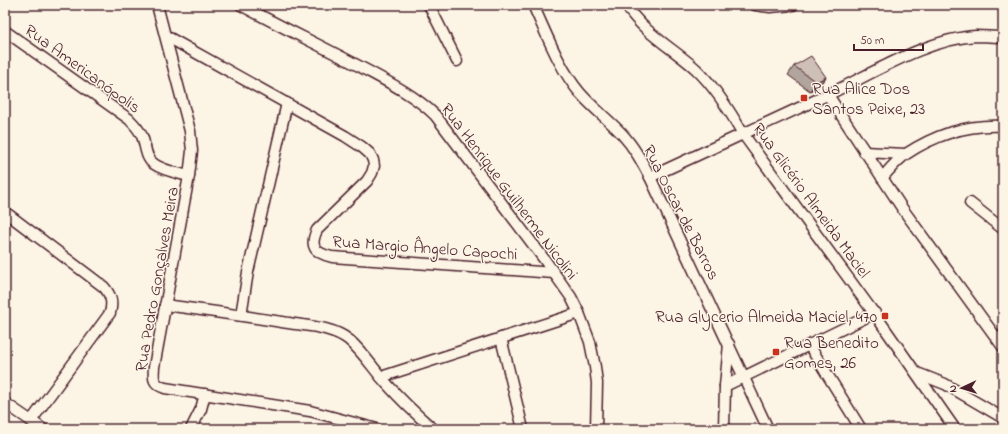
<svg xmlns="http://www.w3.org/2000/svg" width="1008" height="434" font-family="'Indie Flower',sans-serif">
  <rect width="100%" height="100%" fill="#fcf5e5"/>
  <filter id="ink" filterUnits="userSpaceOnUse"><feTurbulence type="fractalNoise" baseFrequency=".025" numOctaves="2"/><feDisplacementMap in="SourceGraphic" scale="8" xChannelSelector="R" yChannelSelector="G"/><feConvolveMatrix kernelMatrix="1 2 1 2 8 2 1 2 1" color-interpolation-filters="sRGB"/></filter>
  <g filter="url(#ink)">
    <g fill="none" stroke-linecap="round" stroke-linejoin="round">
      <g stroke="#4a1f2b" stroke-width="13">
        <g id="minor">
          <path d="M157 5 190 131 192 151 189 176 154 367C153 379 153 384 165 388L310 411 377 429"/>
          <path d="M241 5C283 28 326 48 368 71 392 84 415 96 435 115L544 259 571 297 579 313 590 342 595 367 597 383 596 429"/>
          <path d="M429 5 457 61"/>
          <path d="M533 5C547 35 559 68 580 93 593 108 609 120 622 134 634 147 642 162 650 177L768 429"/>
          <path d="M626 5C642 32 674 49 696 69 715 87 730 111 743 134L879 320 955 429"/>
          <path d="M755 5 770 7 793 5"/>
          <path d="M5 31 129 119C134 124 139 129 142 136 146 146 145 158 154 164 164 171 178 173 189 176"/>
          <path d="M166 36 345 136 362 147 370 154 373 160 374 166 372 173 367 181 317 230C309 247 315 253 332 257L554 273"/>
          <path d="M828 95 902 208 1003 347"/>
          <path d="M864 152 905 154"/>
          <path d="M650 177C709 150 768 122 827 95 872 74 926 39 976 36 985 36 994 37 1003 37"/>
          <path d="M882 178C889 170 897 160 906 154 935 135 969 124 1003 126"/>
          <path d="M970 203 1003 229"/>
          <path d="M5 212 104 287C111 295 113 302 110 313L31 421"/>
          <path d="M165 305C204 310 243 316 282 322 304 326 332 326 349 340 364 353 374 370 387 384 401 400 417 415 433 429"/>
          <path d="M241 315 248 272 287 103"/>
          <path d="M501 338 523 429"/>
          <path d="M809 345 861 429"/>
          <path d="M917 373 945 384 1003 418"/>
          <path d="M381 377 579 313"/>
          <path d="M725 386 875 313"/>
          <path d="M5 403 43 429"/>
          <path d="M191 429 201 409 205 394"/>
          <path d="M724 429 725 386 729 344"/>
        </g>
      </g>
      <use href="#minor" stroke="#fcf5e5" stroke-width="10"/>
    </g>
    <path fill="#b2a59d" stroke="#4a1f2b" d="M794 66 826 77 819 86 810 91 788 75Z"/>
    <path fill="#918680" stroke="#4a1f2b" d="M826 77 819 86 810 91 816 82Z"/>
    <path fill="#cfc0b7" stroke="#4a1f2b" d="M811 56 826 77 816 82 794 66Z"/>
  </g>
  <g fill="#c8321e" stroke="#fcf5e5" stroke-width="1.5">
    <rect x="800" y="94" width="8" height="8" rx="2"/>
    <rect x="881" y="312" width="8" height="8" rx="2"/>
    <rect x="772" y="348" width="8" height="8" rx="2"/>
  </g>
  <g text-anchor="middle" stroke-width="3" stroke-linejoin="round" paint-order="stroke">
    <g font-size="17" fill="#4a1f2b" stroke="#fcf5e5">
      <text transform="translate(83 68) rotate(36)" y="6">Rua Americanópolis</text>
      <text transform="translate(510 191) rotate(53)" y="6">Rua Henrique Guilherme Nicolini</text>
      <text transform="translate(812 200) rotate(54)" y="6">Rua Glicério Almeida Maciel</text>
      <text transform="translate(682 212) rotate(63)" y="6">Rua Oscar de Barros</text>
      <text transform="translate(425 247) rotate(4)" y="6">Rua Margio Ângelo Capochi</text>
      <text transform="translate(156 279) rotate(-80)" y="6">Rua Pedro Gonçalves Meira</text>
    </g>
    <g font-size="17" fill="#4a1f2b" stroke="#fcf5e5" text-anchor="start">
      <text x="812" y="94">Rua Alice Dos<tspan x="812" dy="20">Santos Peixe, 23</tspan></text>
      <text x="877" y="322" text-anchor="end">Rua Glycerio Almeida Maciel, 470</text>
      <text x="784" y="348">Rua Benedito<tspan x="784" dy="20">Gomes, 26</tspan></text>
    </g>
  </g>
  <rect width="1008" height="434" fill="none" stroke="#fcf5e5" stroke-width="20"/>
  <rect x="10" y="10" width="988" height="414" fill="none" stroke="#4a1f2b" stroke-width="1.5" filter="url(#ink)"/>
  <g transform="translate(962 388) rotate(266)" stroke="#fcf5e5" stroke-width="3" paint-order="stroke">
  <path d="M0-3L7 15L0 10L-7 15Z" fill="#4a1f2b"/>
  <text y="-6" font-size="11" font-weight="bold" text-anchor="middle" fill="#4a1f2b">N</text>
  </g>
  <path d="M854 44v6h69v-6" fill="none" stroke="#4a1f2b" stroke-width="2"/>
  <text x="860" y="44" font-size="12" fill="#4a1f2b" stroke="#fcf5e5" stroke-width="3" paint-order="stroke">50 m</text>
</svg>
